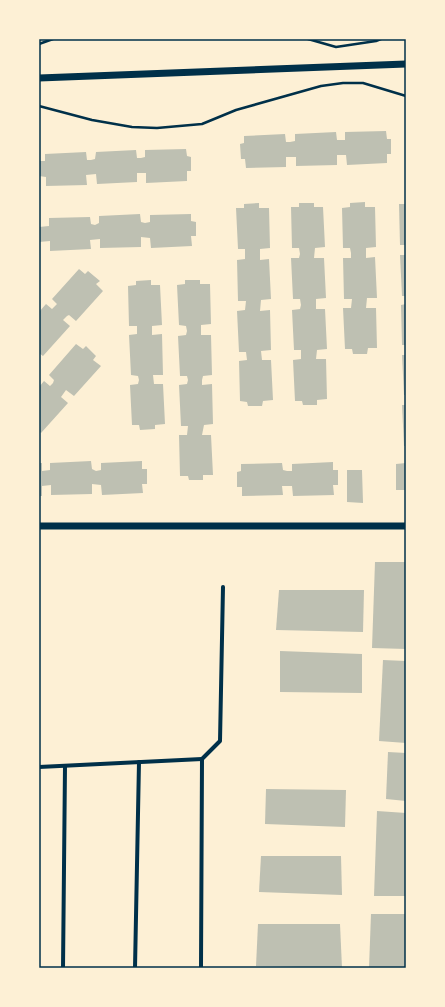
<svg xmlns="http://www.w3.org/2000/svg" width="445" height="1007" font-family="'Titillium Web',sans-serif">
  <rect width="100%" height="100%" fill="#fdf0d5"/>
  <g fill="#bec0b2">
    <path d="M386 131 387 139H391V154H387V163L347 165 346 155H337V165L296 166V157H286V167L246 168 245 159H241L240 144 244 143V136L285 134 286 142H290L295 141V134L336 132 337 140H345V132Z"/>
    <path d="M186 149 187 156 191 157V171H187V181L146 183V173H137V182L97 184 96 174 86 175 87 185 46 186V177L39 176V161H45V154L86 152 87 160H91L95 159 96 152 136 150 137 158H141L145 157V150Z"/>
    <path d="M365 202V207H375L376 247 366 248V258L375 257 377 298H367L366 308H376L377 348H368L367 354H353L352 349H345L343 308H351L352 299H344L343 258H351V253L350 248H343L342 208 350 207V203Z"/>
    <path d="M259 203V208H269L270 248 260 249V260L269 259 271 299 261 300 260 311 270 310 271 350 261 351 262 360H271L273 400 263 401 262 406H248L247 402 240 401 239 361 247 360 246 352H239L237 311 245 310 246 301H238L237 260 245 259V249H238L236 208H244V204Z"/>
    <path d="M299 203H314V207H323L325 247 315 248 314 258H324L326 298 316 299V309H325L327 349 317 350 316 359H326L327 399 317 400V405H303L302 401H295L293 360 301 359V350H294L292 310 300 309 301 305 300 299H293L291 258H299L300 254 299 248H292L291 207H299Z"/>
    <path d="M399 204H406V245H400Z"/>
    <path d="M140 214 141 222 145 223 150 222V215L191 214V221L196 222V236H191L192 246 151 248 150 238 141 237V247L100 248V239L90 240 91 249 50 251V241L39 242V227L49 226V218L90 217 91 224 95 225 99 223V216Z"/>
    <path d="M400 255H406V296H402Z"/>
    <path d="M79 269 85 274 88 271 100 281 96 284 103 291 76 321 69 315 67 316 63 320 70 326 43 356 39 353V312L46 304 52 309 57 304 52 299Z"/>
    <path d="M151 280V285H160L162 325 152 326V335L162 334 163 375H153L154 384H163L165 424 155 425V429L140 430 139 425H132L130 385 138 384 139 380 138 376 131 375 129 335 137 334V326H129L128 286 136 285V281Z"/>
    <path d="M185 280H200V284H210L211 324 201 325V335H211L212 375 203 376 202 380V385L212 384 213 424 204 425 202 435H211L213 475H203V480H189L188 476H180L179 435H187L188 426H181L179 385 187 384 188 380 187 376H180L178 336 186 335 187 331 186 326 179 325 177 285 185 284Z"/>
    <path d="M406 304V345H402L401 305Z"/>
    <path d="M76 344 83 349 86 346 96 356 93 360 101 366 74 396 66 390 61 397 68 403 41 433 39 431V387L44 381 50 386 53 383 54 380 49 375Z"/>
    <path d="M402 355H406V395H404Z"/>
    <path d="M402 405H406V446H404Z"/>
    <path d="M91 461 92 469 96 471 101 470V463L142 461V469H147V484H142L143 493 102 495 101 485 92 484V494L51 495V485L42 486V496H39V463H42V471L50 470V463Z"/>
    <path d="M333 462V470H338V485H333L334 495 293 496 292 486H282L283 495 242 496V487H237V472L241 471V464L282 463 283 470 287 471H292V464Z"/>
    <path d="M406 463V490H396V464Z"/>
    <path d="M347 470H362L363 503 347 502Z"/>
    <path d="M375 562H406V649L372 648Z"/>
    <path d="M279 590H364L363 632 276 630Z"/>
    <path d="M280 651 362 654V693L280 692Z"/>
    <path d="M383 660 406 661V743L379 741Z"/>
    <path d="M388 752 406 753V801L386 799Z"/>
    <path d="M266 789 346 790 345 827 265 824Z"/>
    <path d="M377 811 406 813V896H374Z"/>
    <path d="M261 856H341L342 895 259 892Z"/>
    <path d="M371 914H406V968H369Z"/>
    <path d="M258 924H340L342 968 256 966Z"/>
  </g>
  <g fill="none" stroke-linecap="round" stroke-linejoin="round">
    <g stroke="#003049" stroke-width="2.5">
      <path d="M308 39 336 47 376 41 381 39"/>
      <path d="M39 44 53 39"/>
      <path d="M39 106 92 120 132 127 157 128 202 124 236 110 321 86 343 83H363L406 96"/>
    </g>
    <g stroke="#003049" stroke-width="4">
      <path d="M39 767 202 759"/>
      <path d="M63 968 65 766"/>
      <path d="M135 968 139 762"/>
      <path d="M201 968 202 759 220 741 223 587"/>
    </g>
    <g stroke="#003049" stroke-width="7">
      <path d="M39 78 406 64"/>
      <path d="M39 526H406"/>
    </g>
  </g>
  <rect width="445" height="1007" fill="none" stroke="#fdf0d5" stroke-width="80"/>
  <rect x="40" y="40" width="365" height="927" fill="none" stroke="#003049" stroke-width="1.5"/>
</svg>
